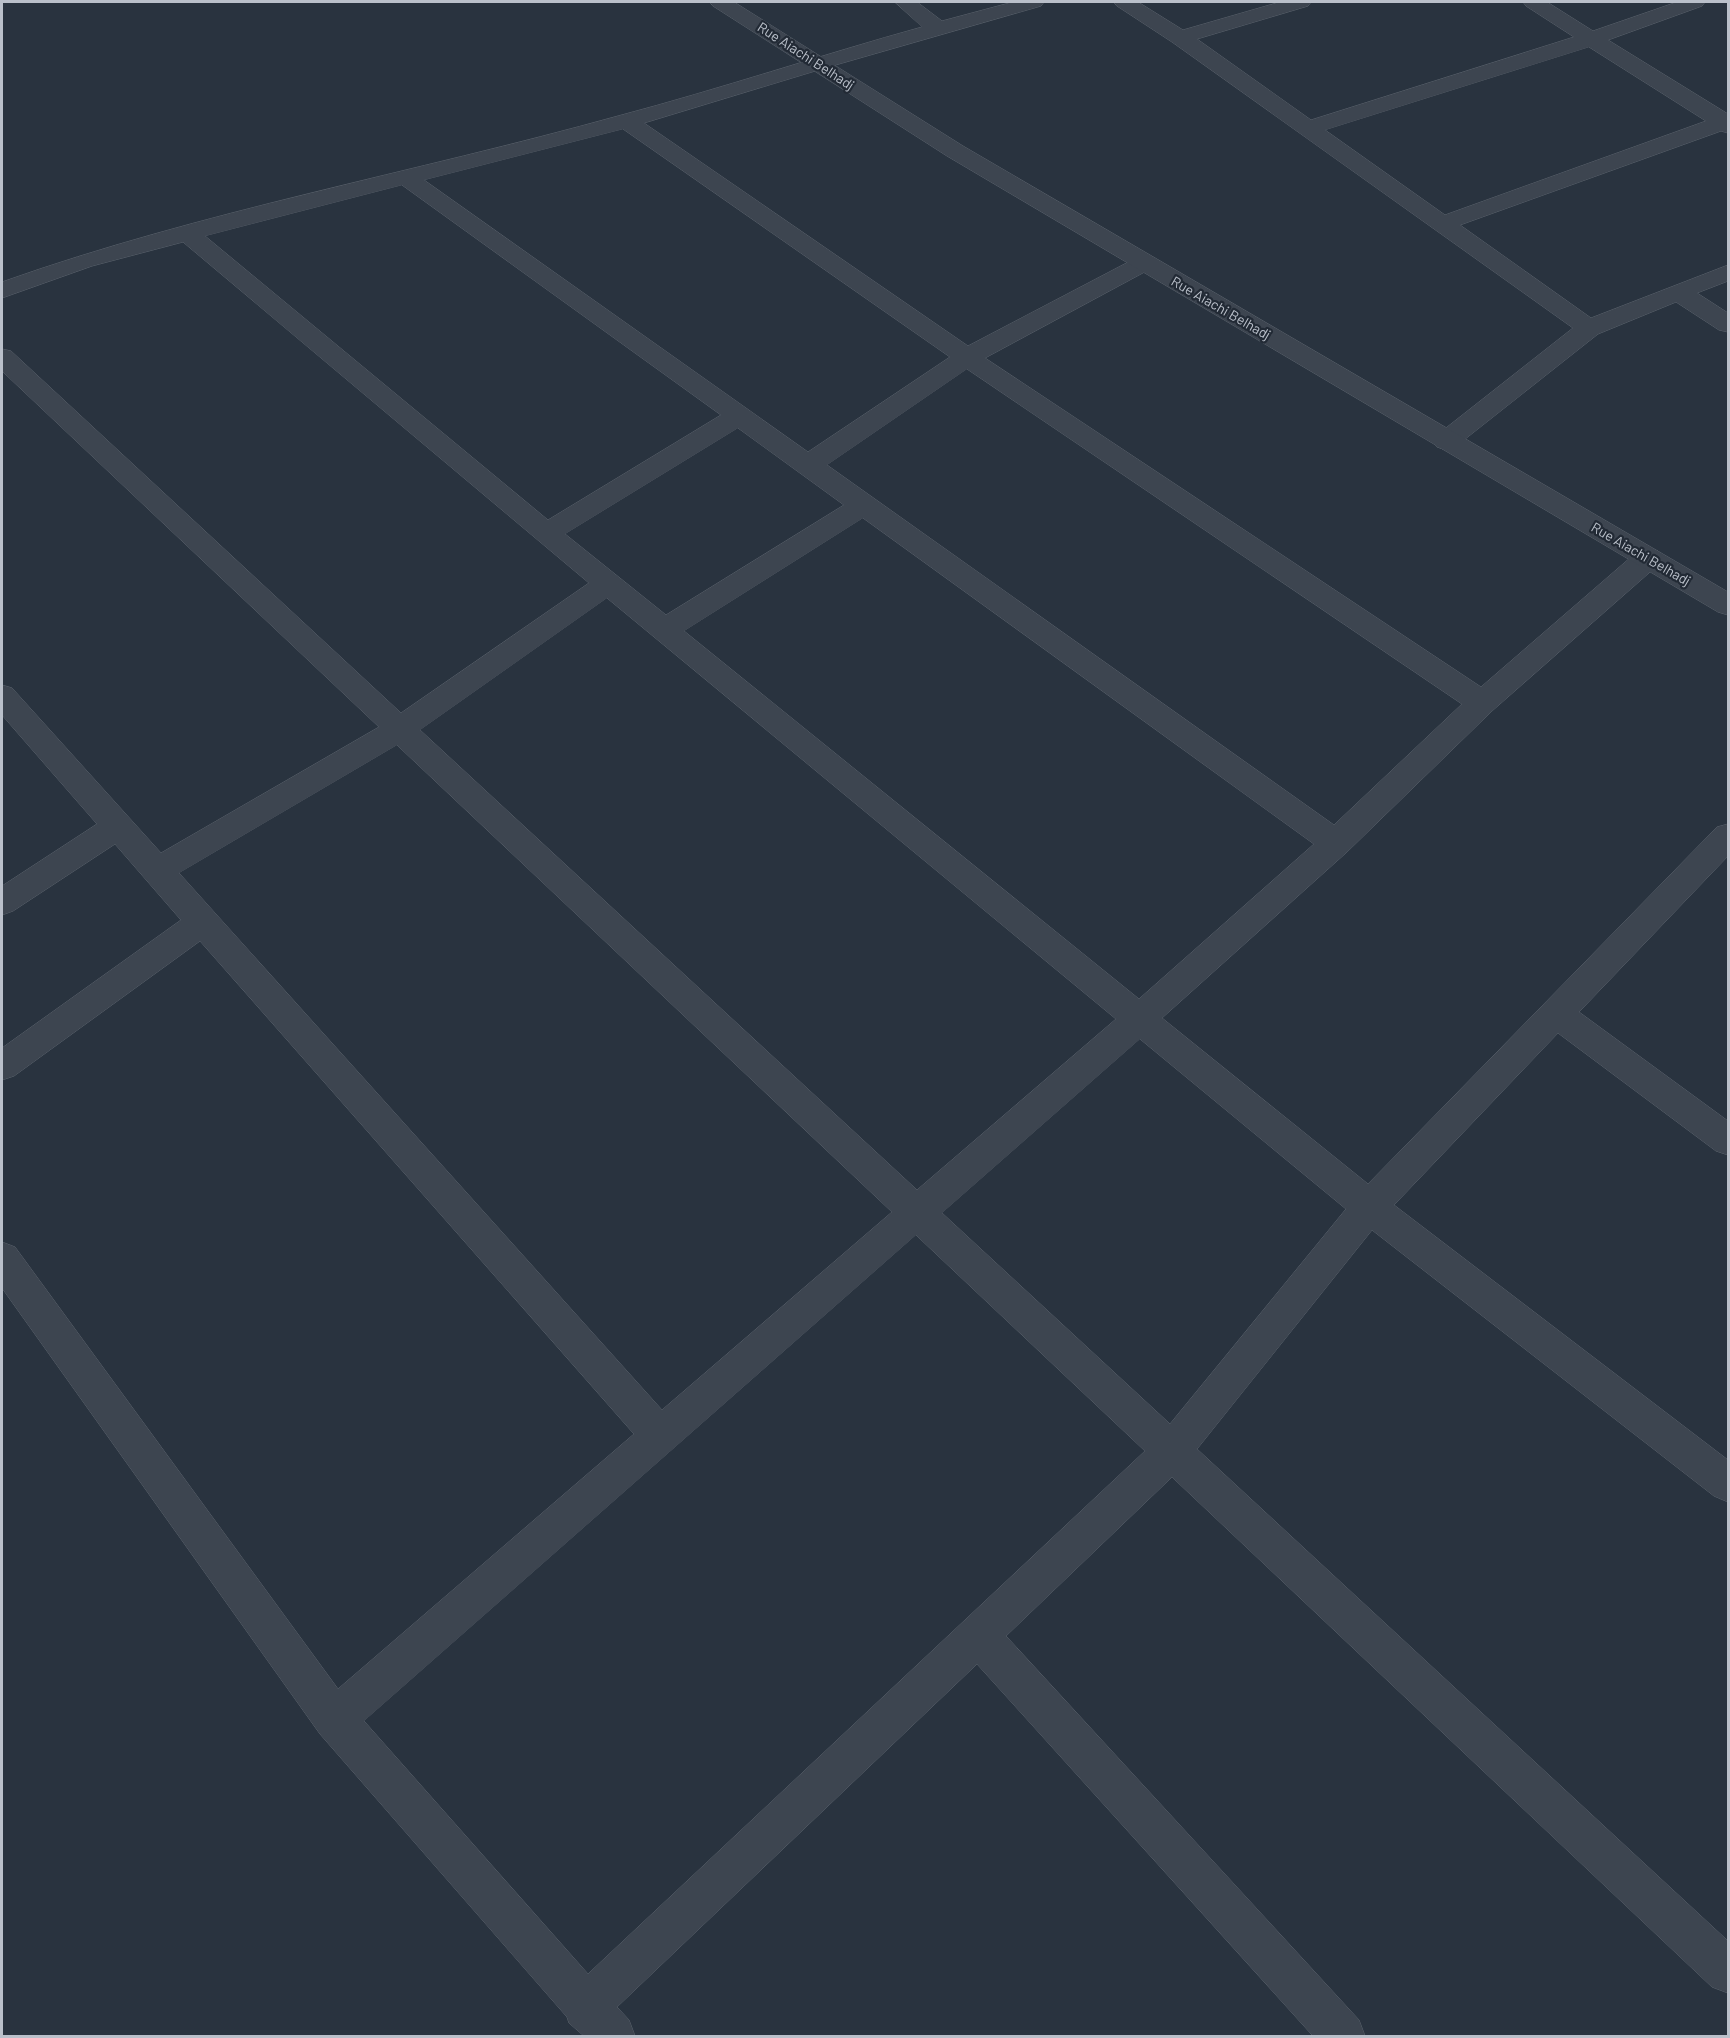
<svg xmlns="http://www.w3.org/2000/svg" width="1730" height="2038" font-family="Barlow,sans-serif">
  <rect width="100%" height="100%" fill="#29333f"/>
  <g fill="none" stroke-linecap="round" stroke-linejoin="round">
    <g stroke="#5b636d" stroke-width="1">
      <g id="minor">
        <path d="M895 2H917L942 21 1013 2H1044L1041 6 825 68 644 123 968 346 1136 258 1144 256 1152 258 1156 263 1152 268 985 358 1481 687 1638 551 1648 548 1658 551 1662 558 1658 565 1492 711 1347 852 1162 1018 1368 1184 1717 827 1728 824V856L1579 1012 1728 1121V1155L1716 1151 1558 1033 1394 1205 1728 1460V1502L1714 1496 1372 1230 1197 1449 1728 1941V1993L1712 1987 1172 1477 1006 1636 1359 2020 1365 2036H1313L977 1664 617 2007 629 2020 635 2036H584L569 2023 567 2017 320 1734 2 1288V1242L15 1247 338 1689 634 1434 200 941 14 1076 2 1080V1048L181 920 115 844 13 911 2 915V886L97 824 2 715V685L12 688 161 853 379 727 2 371V349L11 351 401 713 589 583 183 242 92 266 2 298V282C202 211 413 173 618 116 720 89 821 55 922 27ZM623 129 950 357 808 452 424 180ZM402 185 721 415 548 520 205 236ZM967 369 1462 704 1334 825 827 465ZM738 428 844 505 666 615 565 534ZM863 518 1314 844 1139 999 684 631ZM607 598 1116 1019 917 1190 420 730ZM397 745 892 1212 662 1410 179 873ZM1140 1039 1346 1209 1170 1424 942 1213ZM916 1235 1145 1451 588 1974 364 1721Z"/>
        <path d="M1114 2H1138L1183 30 1280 2H1311L1308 6 1197 39 1311 120 1574 37 1526 6 1523 2H1547L1593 31 1677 2H1705L1702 6 1608 40 1728 114V133L1721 131 1460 225 1591 318 1728 265V281L1697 293 1728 313V332L1719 330 1676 302 1598 334 1455 447 1446 450 1437 447 1433 441 1437 435 1573 328 1172 42 1117 6ZM1589 47 1706 121 1445 215 1325 130Z"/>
      </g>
    </g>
    <g stroke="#5b636d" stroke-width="1">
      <path id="tertiary" d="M710 2H734L963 146 1728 592V615L1718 612 947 156 713 6Z"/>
    </g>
    <use href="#minor" fill="#3d4550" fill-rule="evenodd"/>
    <use href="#tertiary" fill="#3d4550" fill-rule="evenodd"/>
  </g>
  <g text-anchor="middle" stroke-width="4.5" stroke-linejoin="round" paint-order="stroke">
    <g font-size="14" fill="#bac0ca" stroke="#222a35">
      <text transform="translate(806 56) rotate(33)" y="5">Rue Aiachi Belhadj</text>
      <text transform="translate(1221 308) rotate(30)" y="5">Rue Aiachi Belhadj</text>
      <text transform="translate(1641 554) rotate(30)" y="5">Rue Aiachi Belhadj</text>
    </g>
  </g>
  <rect width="1730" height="2038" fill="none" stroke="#bac0ca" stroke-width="6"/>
</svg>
